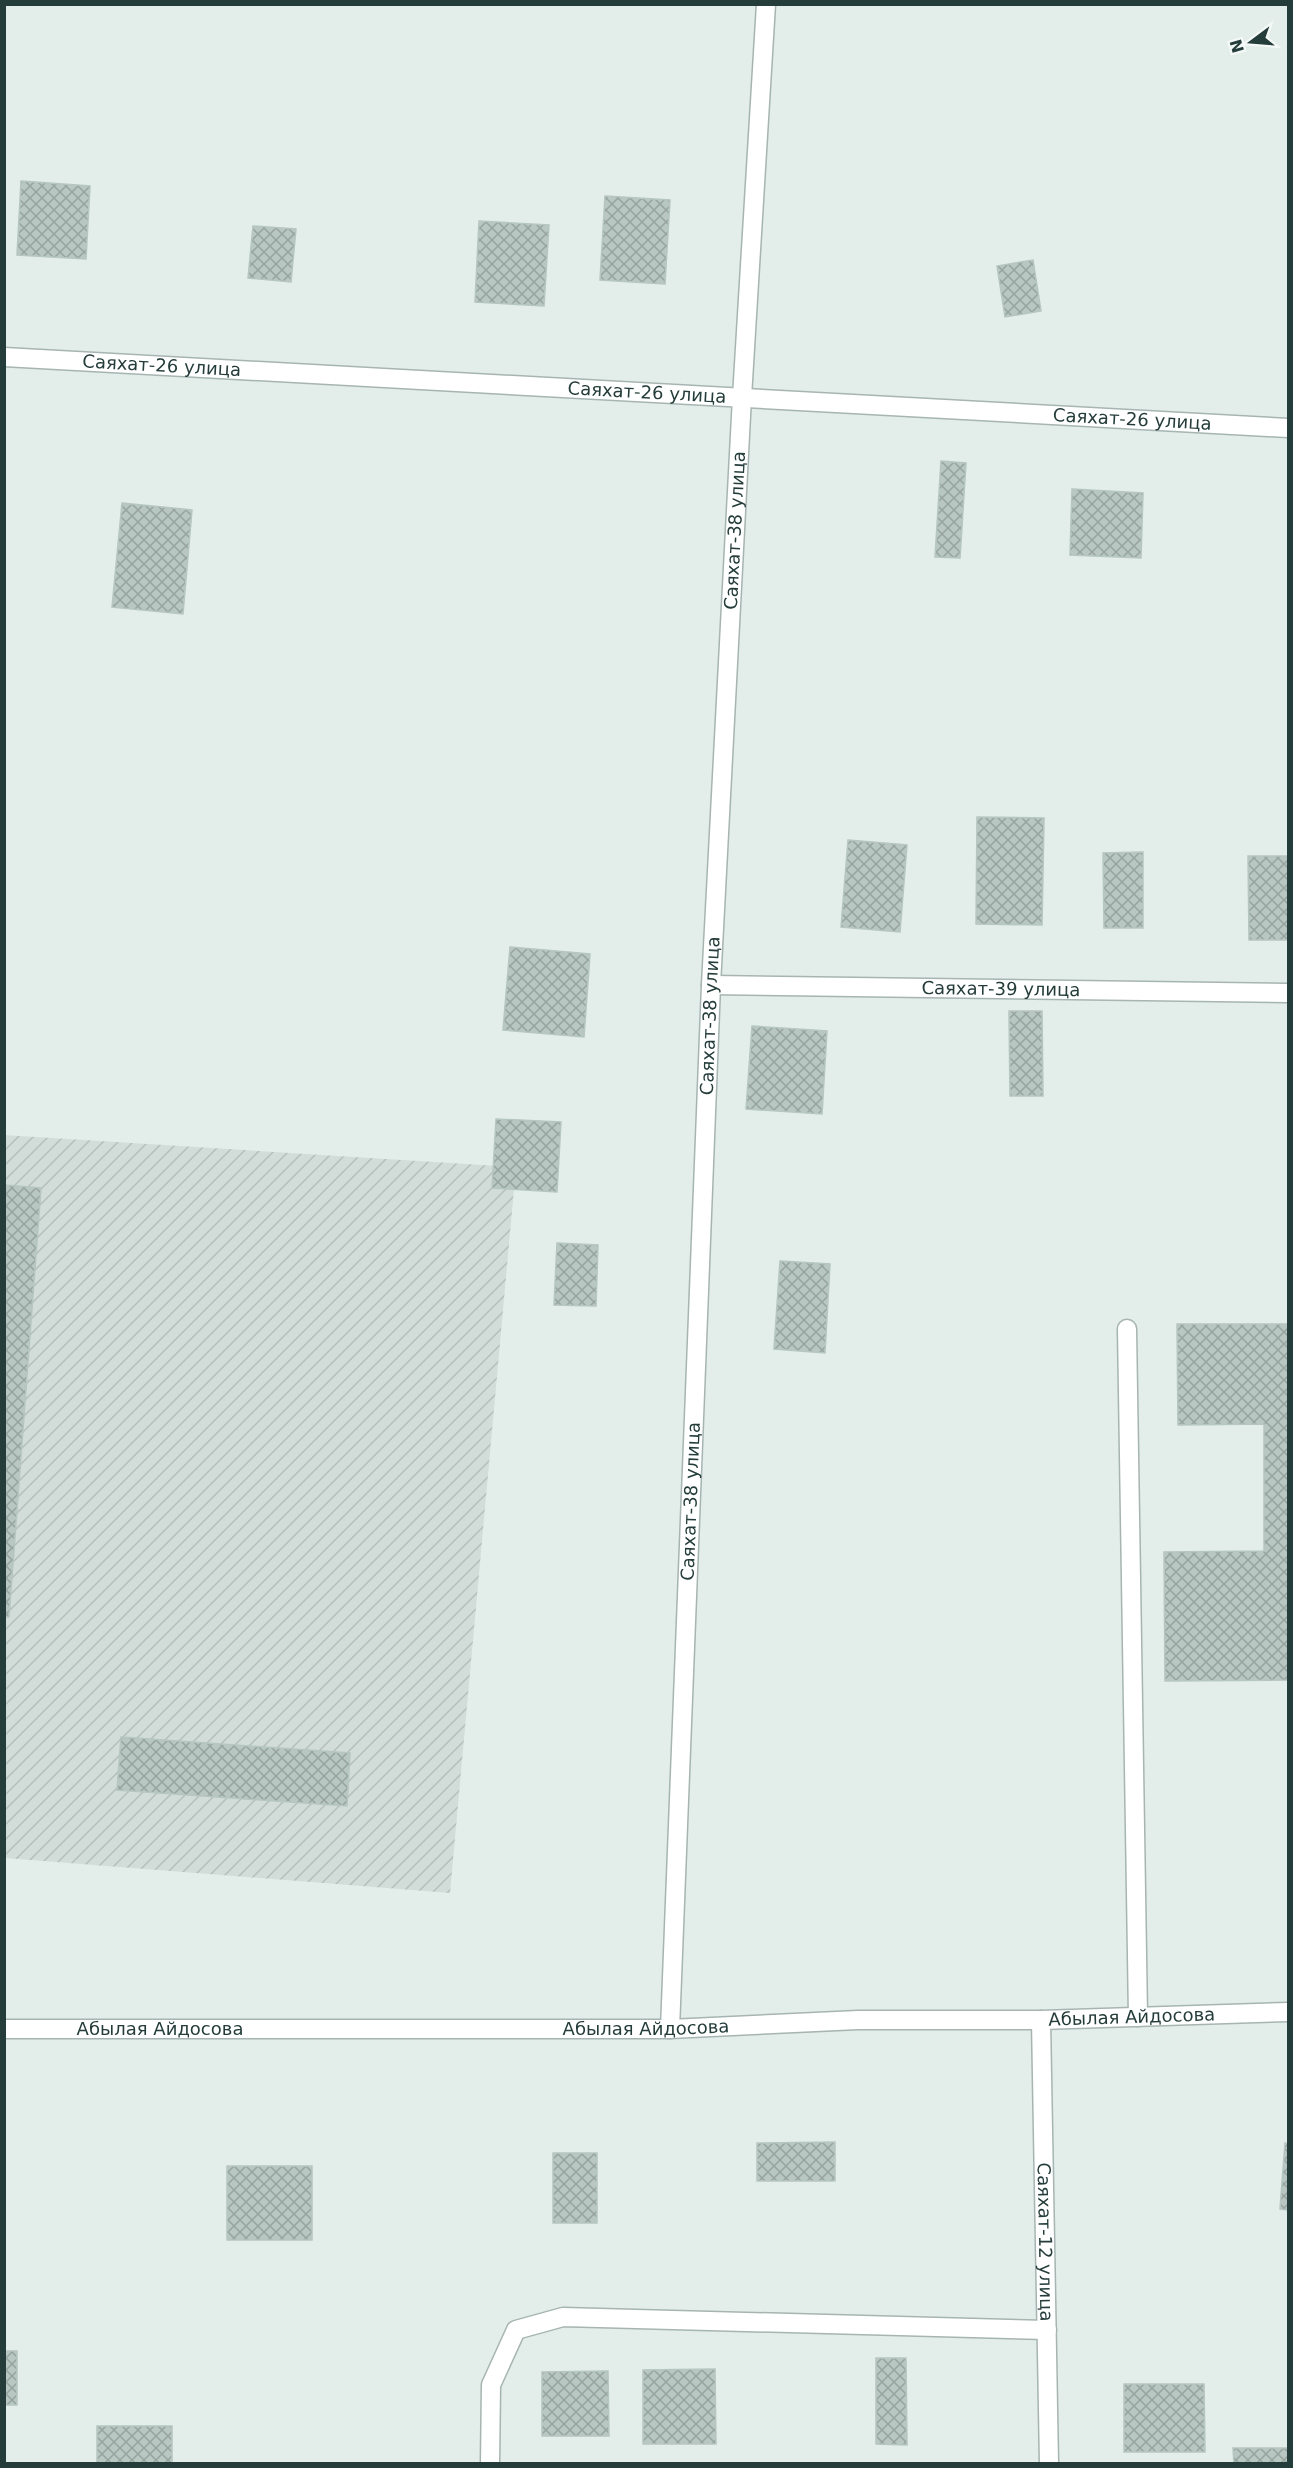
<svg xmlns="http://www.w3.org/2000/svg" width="1293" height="2468" font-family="'DejaVu Sans',sans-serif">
  <defs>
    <pattern id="industrial-furrows" width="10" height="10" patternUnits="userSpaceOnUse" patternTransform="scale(1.5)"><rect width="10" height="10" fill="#d2dcd9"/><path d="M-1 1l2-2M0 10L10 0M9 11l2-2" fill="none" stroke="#b4bebb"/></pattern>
    <pattern id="building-cross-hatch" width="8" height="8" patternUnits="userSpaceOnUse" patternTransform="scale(1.5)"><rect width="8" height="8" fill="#b9c7c3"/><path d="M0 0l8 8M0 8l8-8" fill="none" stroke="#96a39f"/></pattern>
  </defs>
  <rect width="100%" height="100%" fill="#e3edea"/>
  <path fill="url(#industrial-furrows)" d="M4 1135 516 1167 450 1893 5 1858Z"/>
  <g fill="url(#building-cross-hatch)" stroke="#b6c6c1" stroke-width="1.5">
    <path d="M21 181 90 186 86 259 17 255Z"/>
    <path d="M605 196 670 200 665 284 600 280Z"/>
    <path d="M479 221 549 225 544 306 475 302Z"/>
    <path d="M253 226 296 229 291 282 248 278Z"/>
    <path d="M1033 260 1041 311 1005 317 997 266Z"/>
    <path d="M941 461 966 463 960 558 935 557Z"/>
    <path d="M1072 489 1143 493 1141 558 1070 555Z"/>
    <path d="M122 503 192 510 183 614 112 607Z"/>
    <path d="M977 817 1044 818 1042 925 976 924Z"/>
    <path d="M848 840 907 845 900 932 841 927Z"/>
    <path d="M1143 852V928H1104L1103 853Z"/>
    <path d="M1248 856H1288V940H1249Z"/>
    <path d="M510 947 590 954 584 1037 503 1030Z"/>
    <path d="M1009 1011H1042L1043 1096H1010Z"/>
    <path d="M752 1026 827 1031 822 1114 746 1109Z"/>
    <path d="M496 1119 561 1122 557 1192 492 1188Z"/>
    <path d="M4 1185 41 1188 9 1617H4Z"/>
    <path d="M557 1243 598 1245 596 1306 554 1305Z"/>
    <path d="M780 1261 830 1264 825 1353 774 1349Z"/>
    <path d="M1177 1324H1288V1680L1165 1681 1164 1552 1264 1551V1424L1178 1425Z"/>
    <path d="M121 1737 350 1753 347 1806 117 1790Z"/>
    <path d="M835 2142V2181H757V2143Z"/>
    <path d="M1285 2143 1288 2144V2210L1280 2209Z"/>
    <rect x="553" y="2153" width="44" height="70"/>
    <rect x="227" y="2166" width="85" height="74"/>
    <rect x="4" y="2351" width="13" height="54"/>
    <path d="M876 2358H906L907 2445 876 2444Z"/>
    <path d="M715 2369 716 2444H643V2370Z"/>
    <path d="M608 2371 609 2436H542V2372Z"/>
    <path d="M1124 2384H1204L1205 2452H1124Z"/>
    <rect x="97" y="2426" width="75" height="38"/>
    <path d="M1233 2448H1288V2464H1234Z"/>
  </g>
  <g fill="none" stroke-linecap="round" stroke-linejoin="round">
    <g stroke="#a6b5b2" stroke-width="21">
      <g id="minor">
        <path id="s1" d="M4 357 1288 428"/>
        <path id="s2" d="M711 985 1288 993"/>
        <path d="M1127 1329 1138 2017"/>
        <path id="s3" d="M1041 2020 1049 2464"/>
        <path id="s4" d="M4 2029H670L858 2020H1041L1288 2012"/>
        <path id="s5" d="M670 2029 711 985 742 397 766 4"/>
        <path d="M490 2464 491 2385 516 2330 563 2317 1047 2330"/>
      </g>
    </g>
    <use href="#minor" stroke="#fff" stroke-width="18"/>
  </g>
  <g text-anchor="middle" stroke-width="4.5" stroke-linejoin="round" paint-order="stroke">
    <g font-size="18" fill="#243d3a" stroke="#f4f9f7">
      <text dy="6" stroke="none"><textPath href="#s1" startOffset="158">Саяхат-26 улица</textPath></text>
      <text dy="6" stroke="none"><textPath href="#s1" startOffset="644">Саяхат-26 улица</textPath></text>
      <text dy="6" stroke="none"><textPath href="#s1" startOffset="1130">Саяхат-26 улица</textPath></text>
      <text dy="6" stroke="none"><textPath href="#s5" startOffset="1500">Саяхат-38 улица</textPath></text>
      <text dy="6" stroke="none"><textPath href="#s2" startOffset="290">Саяхат-39 улица</textPath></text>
      <text dy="6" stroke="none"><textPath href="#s5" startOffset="1014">Саяхат-38 улица</textPath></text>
      <text dy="6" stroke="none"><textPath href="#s5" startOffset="528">Саяхат-38 улица</textPath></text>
      <text dy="6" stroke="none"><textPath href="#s4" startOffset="1128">Абылая Айдосова</textPath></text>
      <text dy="6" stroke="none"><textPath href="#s4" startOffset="642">Абылая Айдосова</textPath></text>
      <text dy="6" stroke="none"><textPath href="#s4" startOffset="156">Абылая Айдосова</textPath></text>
      <text dy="6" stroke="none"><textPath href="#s3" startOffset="222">Саяхат-12 улица</textPath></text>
    </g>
  </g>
  <rect width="1293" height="2468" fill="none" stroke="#243d3a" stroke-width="12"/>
  <g transform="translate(1251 42) rotate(254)" stroke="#f4f9f7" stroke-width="4.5" paint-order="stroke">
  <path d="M0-4.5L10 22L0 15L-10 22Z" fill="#243d3a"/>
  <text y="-9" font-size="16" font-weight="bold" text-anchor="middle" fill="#243d3a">N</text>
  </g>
</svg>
